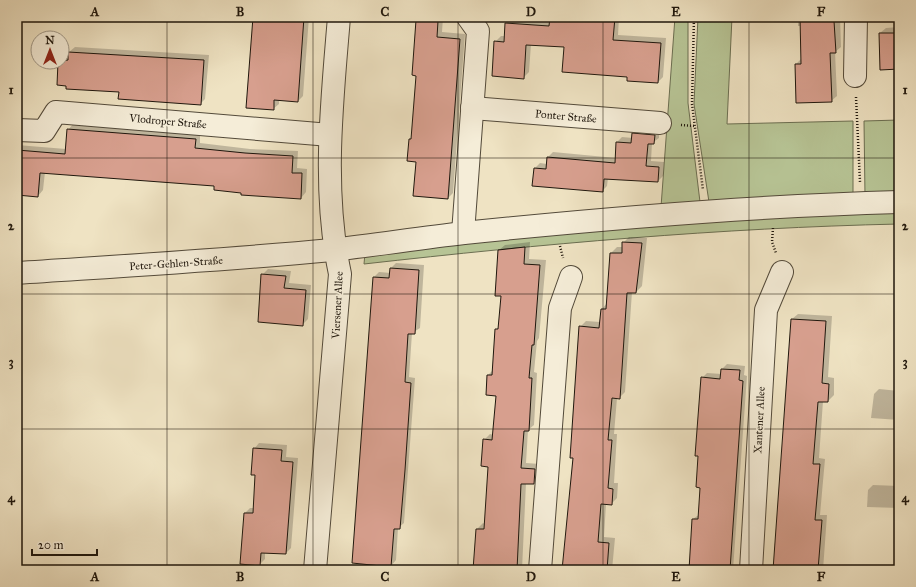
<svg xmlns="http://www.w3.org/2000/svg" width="916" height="587" font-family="'IM FELL Great Primer',serif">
  <rect width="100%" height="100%" fill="#efe3c3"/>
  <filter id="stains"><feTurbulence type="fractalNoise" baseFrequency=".005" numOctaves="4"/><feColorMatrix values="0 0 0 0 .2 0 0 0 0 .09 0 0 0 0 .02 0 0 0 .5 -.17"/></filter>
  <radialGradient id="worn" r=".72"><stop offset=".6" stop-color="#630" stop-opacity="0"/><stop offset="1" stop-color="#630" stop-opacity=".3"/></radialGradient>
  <g fill="#b7c495" stroke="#6b6e51">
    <path d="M675 17H688V103L700 202 661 207Z"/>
    <path d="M698 17H732L727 124 853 121V196L709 202 694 104Z"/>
    <path d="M899 120V195L865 196 864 121Z"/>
    <path d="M899 212V224C720 228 541 244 364 264L365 253 720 215Z"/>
  </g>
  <g fill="#0003">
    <path d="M254 17H309L303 96 298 101 279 100V104L273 109Z"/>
    <path d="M417 17H443L442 32 465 34 453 193 448 198 417 161 410 139 412 137 417 75 413 74Z"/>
    <path d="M512 17 562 20 531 44 529 72 523 78 495 42 501 36H505L506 23Z"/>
    <path d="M597 17H619L618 35 666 38 663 77 658 82 628 80V76Z"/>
    <path d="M798 17H840L841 47 835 52 837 96 831 101 796 64 801 59V26H798Z"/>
    <path d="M899 27V68L880 33 886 28Z"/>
    <path d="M75 47 209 55 205 99 200 104 120 91 62 62V58L65 55H69V52Z"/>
    <path d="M73 124 200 134V143L250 149 298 151 297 168 307 169 306 192 301 198 242 192 215 185 45 172 43 190 38 196 17 194V145L66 149 68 130Z"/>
    <path d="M638 129 659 130V138L652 143 651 161 664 162 663 176 658 181 608 178 607 186 602 191 535 168 540 163 547 164 548 157 553 152 616 158 617 142 622 137 633 138V134Z"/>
    <path d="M629 237 647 238 642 286 636 292H632L625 392 619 398H617L614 434H617L614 483H618L617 498 611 504H606L604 537 615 538 612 570H563L574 457 580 327 586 321 600 322 602 309 607 303 611 253 617 247H623V243Z"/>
    <path d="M530 242 529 259 546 260 539 338 537 341 534 372 537 373 534 425 528 430 526 463 540 464 539 477 534 483H526L522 570H474L477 529 483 523 485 524 489 466 484 440 490 434 494 435 497 395 488 375 493 370 496 330 500 326 502 295 499 250 505 245Z"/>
    <path d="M396 263 424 265 420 328 412 333 409 377 415 378 404 523 398 528 396 560 391 566 374 277 379 272 391 273V268Z"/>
    <path d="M268 269 291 271 289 283 311 285 308 319 303 324 262 275Z"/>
    <path d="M798 314 832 316 828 377 834 378V395L828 401H823L819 458 825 459 820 515H827L823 570H774L792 319Z"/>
    <path d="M727 364 745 366 744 375 747 376 733 570H690L693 519 700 514 702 378 707 373 722 374V369Z"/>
    <path d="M879 389 899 391V420L871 418 874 394Z"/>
    <path d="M259 443 287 445 286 457 298 458 291 548 286 553 265 552V559L259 565 245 513 250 508H254L256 474 254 449Z"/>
    <path d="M873 485 899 486V508L867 507 868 490Z"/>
    <path d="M899 517V560H896Z"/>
  </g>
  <g fill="#d79f8e" stroke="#1f170d">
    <path d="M253 17H304L298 102 274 100V110L246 108Z"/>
    <path d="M550 17H615L613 40 661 43 658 83 627 81V77L562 72 564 47 526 45 524 79 492 76 494 41 504 42 505 23 549 26Z"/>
    <path d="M800 17H820L821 21H834L836 53H830L832 102 796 103 795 64H801Z"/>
    <path d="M416 20 438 21 437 37 460 39 448 199 413 196 416 162 407 161 409 139H411L416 76 412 75Z"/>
    <path d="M879 33H899V69L880 70Z"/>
    <path d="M68 52 204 60 201 105 118 99 119 92 66 89V86L57 85 58 62 68 60Z"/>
    <path d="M67 129 196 139 195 148 245 153 293 156 292 173H302L301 199 241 195V193L214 190V186L40 173 38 197 17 195V150L65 154Z"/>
    <path d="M632 133 655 135 654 144H648L646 166 659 167 658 182 604 179 603 192 532 186 534 168 546 169 547 157 615 163 616 142 631 143Z"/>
    <path d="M622 242 642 243 636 293H627L620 399 612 398 608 440H612L608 488 613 489 612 505 601 504 598 542 609 543 607 570H562L573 458H570L579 326 599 328 601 309H606L610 253H622Z"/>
    <path d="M525 247 524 264 540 265 534 345H532L529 378H532L529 431H524L521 468 535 469 534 484H521L517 570H473L476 529H484L488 467 481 466 483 439 492 440 496 396 486 395 487 375H492L495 329H498L501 296H495L498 250Z"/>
    <path d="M390 268 419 270 415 334H408L405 382 411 383 405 470 400 529H394L391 567 352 563 373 277 389 278Z"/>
    <path d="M261 274 286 276 284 288 306 290 303 326 258 322Z"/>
    <path d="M791 319 826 321 822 383 829 384 828 402H818L813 464H820L815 520H822L818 570H773Z"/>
    <path d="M721 369 740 370 739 380 743 381 730 570H689L692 519H698L700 488 696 487 698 456H695L701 377 720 379Z"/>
    <path d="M253 448 282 450 281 461 293 462 286 554 261 553 260 566 240 564 244 513H253L255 475H251Z"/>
  </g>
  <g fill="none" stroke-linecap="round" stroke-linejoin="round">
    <g stroke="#534a3a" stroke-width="24">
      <g id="minor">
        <path d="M855 76 856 17"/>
        <path d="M472 108 660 123"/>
        <path d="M17 130 44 131 56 112 330 135"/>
        <path d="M463 233 478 31 468 17"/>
        <path d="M17 273C122 266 227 260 332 250 376 245 420 238 464 233 609 218 754 206 899 202"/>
        <path d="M315 570 340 274C322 189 332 102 339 17"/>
        <path d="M540 570 560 308 571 277"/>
        <path d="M751 570 766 310 782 272"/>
      </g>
    </g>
    <g stroke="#1f170d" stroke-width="2.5" stroke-dasharray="1 2" stroke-linecap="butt">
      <path d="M694 17 692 104 703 190"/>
      <path d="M856 97 860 182"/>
      <path d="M681 125 695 126"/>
      <path d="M773 228 772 242 776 253"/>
      <path d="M560 246 563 258"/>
    </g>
    <use href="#minor" stroke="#f5edd8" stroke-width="22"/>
  </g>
  <path fill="none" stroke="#1f170d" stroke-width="1" stroke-opacity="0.55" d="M167 17V570M313 17V570M458 17V570M603 17V570M749 17V570M17 158H899M17 294H899M17 429H899"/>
  <g text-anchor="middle" stroke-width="3.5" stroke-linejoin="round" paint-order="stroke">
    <g font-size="11" fill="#1f170d" stroke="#f5edd8">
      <text transform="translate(566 116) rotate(5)" y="4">Ponter Straße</text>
      <text transform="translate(168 121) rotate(5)" y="4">Vlodroper Straße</text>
      <text transform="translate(176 263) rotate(-4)" y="4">Peter-Gehlen-Straße</text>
      <text transform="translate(337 305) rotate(-87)" y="4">Viersener Allee</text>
      <text transform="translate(759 420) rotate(-87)" y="4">Xantener Allee</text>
    </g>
  </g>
  <rect width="916" height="587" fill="none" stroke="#efe3c3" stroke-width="44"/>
  <g transform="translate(50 50)"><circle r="19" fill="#f5edd8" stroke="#9f9787"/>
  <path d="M0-3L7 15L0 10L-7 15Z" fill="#8f2418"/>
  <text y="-6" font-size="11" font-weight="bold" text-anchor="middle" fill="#1f170d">N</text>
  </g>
  <path d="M32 549v6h65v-6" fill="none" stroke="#1f170d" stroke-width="2"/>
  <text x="38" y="549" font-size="12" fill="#1f170d" stroke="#f5edd8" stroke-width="3" paint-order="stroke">20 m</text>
  <rect x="22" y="22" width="872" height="543" fill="none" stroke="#1f170d" stroke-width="1.5"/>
  <g font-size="13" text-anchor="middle" font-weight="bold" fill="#1f170d">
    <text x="95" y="16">A</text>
    <text x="240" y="16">B</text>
    <text x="385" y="16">C</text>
    <text x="531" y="16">D</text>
    <text x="676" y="16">E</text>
    <text x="821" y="16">F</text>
    <text x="11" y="94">1</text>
    <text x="905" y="94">1</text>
    <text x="11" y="230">2</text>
    <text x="905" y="230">2</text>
    <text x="11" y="366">3</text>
    <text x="905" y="366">3</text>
    <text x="11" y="502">4</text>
    <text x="905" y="502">4</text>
    <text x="95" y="581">A</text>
    <text x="240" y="581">B</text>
    <text x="385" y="581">C</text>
    <text x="531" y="581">D</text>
    <text x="676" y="581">E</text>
    <text x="821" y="581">F</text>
  </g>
  <rect width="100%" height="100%" filter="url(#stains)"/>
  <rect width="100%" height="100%" fill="url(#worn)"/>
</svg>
